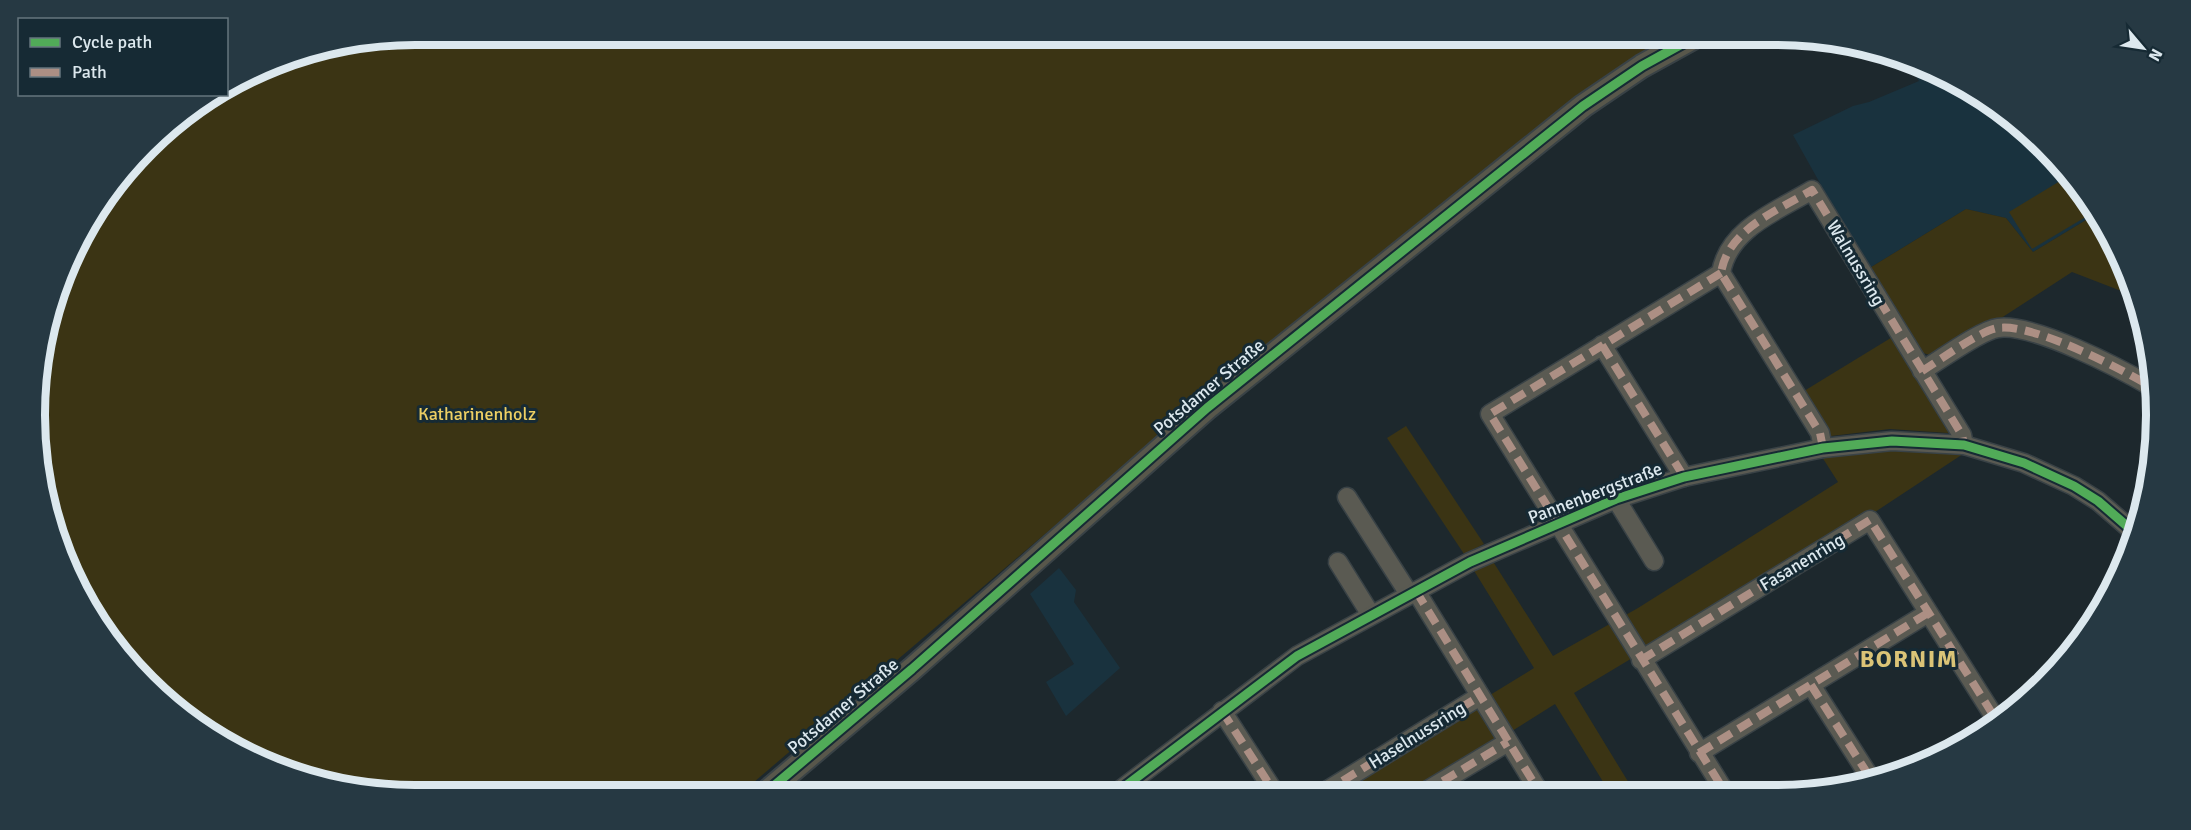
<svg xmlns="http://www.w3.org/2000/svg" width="2191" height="830" font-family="Signika,sans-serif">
  <rect width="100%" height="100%" fill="#1d282d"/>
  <g fill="#19323e">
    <path d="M1923 71 2008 113 2096 214 2033 252 2006 218 1966 209 1868 269 1793 135 1853 106 1869 102 1919 81 1915 75Z"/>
    <path d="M1059 568 1076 590 1074 602 1120 668 1066 716 1046 682 1074 664 1030 594Z"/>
  </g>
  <g fill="#3b3414">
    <path d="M415 34 1683 35 1201 401 754 782 735 795H415L316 782 184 717 98 626 42 490 38 365 85 225 164 129 292 55Z"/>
    <path d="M2065 178 2094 212 2032 249 2009 212Z"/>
    <path d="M1966 209 2006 218 2033 252 2096 214 2106 225 2129 294 2072 272 1995 322 1991 320 1933 356 1920 352 1868 269Z"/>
    <path d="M1894 336 1950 427 1948 433 1890 429 1831 436 1804 391Z"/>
    <path d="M1406 426 1484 544 1464 554 1387 438Z"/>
    <path d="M1897 448 1963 454 1875 512 1574 693 1635 793H1610L1555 704 1512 731 1490 695 1534 668 1473 569 1492 560 1553 656 1638 608 1838 482 1822 457Z"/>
    <path d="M1471 707 1479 709 1495 736 1493 743 1412 793H1332Z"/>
  </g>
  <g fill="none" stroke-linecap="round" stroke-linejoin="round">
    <g stroke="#394246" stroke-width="21">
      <g id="minor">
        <path d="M1721 273 1490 414 1725 792"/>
        <path d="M1602 345 1684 477"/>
        <path d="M1922 371C1940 360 1981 330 1998 328 2034 323 2121 369 2152 387"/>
        <path d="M1823 448 1820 433 1721 273C1728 229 1777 211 1812 190L1962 435 1964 445"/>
        <path d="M1347 497 1409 594"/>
        <path d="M1616 499 1654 561"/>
        <path d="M1338 562 1371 615"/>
        <path d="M1416 591 1540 793"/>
        <path d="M1641 660 1870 520 1997 721"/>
        <path d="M1811 685 1871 779"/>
        <path d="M1222 711 1275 793"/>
        <path d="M1699 753 1928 613"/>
        <path d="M1323 793 1480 696"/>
        <path d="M1423 793 1508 742"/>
        <path d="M1115 794 1297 656 1470 562 1616 499 1684 477 1823 448 1892 441 1964 445 2024 463 2074 486 2098 501 2135 533"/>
      </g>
    </g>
    <g stroke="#394246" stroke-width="26">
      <path id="major" d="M763 795 912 669 1207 408 1583 106 1642 66 1700 34"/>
    </g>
    <use href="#minor" stroke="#5a5a52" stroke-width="18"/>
    <use href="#major" stroke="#58574b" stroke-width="22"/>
    <g stroke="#ac8f84" stroke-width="8" stroke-dasharray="15 8" stroke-linecap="butt">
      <path d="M1721 273 1490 414 1725 792"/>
      <path d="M1602 345 1684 477"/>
      <path d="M1922 371C1940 360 1981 330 1998 328 2034 323 2121 369 2152 387"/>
      <path d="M1823 448 1820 433 1721 273C1728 229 1777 211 1812 190L1962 435 1964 445"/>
      <path d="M1416 591 1540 793"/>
      <path d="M1641 660 1870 520 1997 721"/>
      <path d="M1811 685 1871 779"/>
      <path d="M1222 711 1275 793"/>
      <path d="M1699 753 1928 613"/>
      <path d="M1323 793 1480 696"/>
      <path d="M1423 793 1508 742"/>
    </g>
    <g stroke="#162a34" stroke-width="13">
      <g id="cycleway">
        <path d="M1115 794 1297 656 1470 562 1616 499 1684 477 1823 448 1892 441 1964 445 2024 463 2074 486 2098 501 2135 533"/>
        <path d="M763 795 912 669 1207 408 1583 106 1642 66 1700 34"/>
      </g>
    </g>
    <use href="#cycleway" stroke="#51ab58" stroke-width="9"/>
  </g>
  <g text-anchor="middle" stroke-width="6" stroke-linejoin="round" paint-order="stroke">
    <g font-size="18" fill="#dce8ee" stroke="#162a34">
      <text transform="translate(1856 263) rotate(59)" y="6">Walnussring</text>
      <text transform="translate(1209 387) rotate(-40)" y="6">Potsdamer Straße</text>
      <text transform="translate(1595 493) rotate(-21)" y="6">Pannenbergstraße</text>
      <text transform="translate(1802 562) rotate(-31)" y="6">Fasanenring</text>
      <text transform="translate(843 706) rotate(-40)" y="6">Potsdamer Straße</text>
      <text transform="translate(1417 735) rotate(-32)" y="6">Haselnussring</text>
    </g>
    <g font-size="18" fill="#edcf63" stroke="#162a34">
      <text x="477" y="420">Katharinenholz</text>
    </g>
    <g font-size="24" font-weight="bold" letter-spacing="1.5" fill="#dac477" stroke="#162a34">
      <text x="1909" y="667">BORNIM</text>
    </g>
  </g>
  <path d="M0 0H2191V830H0ZM415 45H1776A370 370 0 0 1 2146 415V415A370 370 0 0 1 1776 785H415A370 370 0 0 1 45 415V415A370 370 0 0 1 415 45Z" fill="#263943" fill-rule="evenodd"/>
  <path fill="none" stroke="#dce8ee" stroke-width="8" d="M415 45H1776A370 370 0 0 1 2146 415V415A370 370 0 0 1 1776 785H415A370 370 0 0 1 45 415V415A370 370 0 0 1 415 45Z"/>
  <rect x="18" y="18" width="210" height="78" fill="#162a34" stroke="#65767e" stroke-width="1.5"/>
  <rect x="30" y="38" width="30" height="9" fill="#51ab58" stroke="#65767e" stroke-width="1.5"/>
  <text x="72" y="48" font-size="18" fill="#dce8ee">Cycle path</text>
  <rect x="30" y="68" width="30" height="9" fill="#ac8f84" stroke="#65767e" stroke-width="1.5"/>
  <text x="72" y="78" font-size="18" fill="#dce8ee">Path</text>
  <g transform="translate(2143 48) rotate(119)" stroke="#162a34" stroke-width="4.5" paint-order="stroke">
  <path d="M0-4.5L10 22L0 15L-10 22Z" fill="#dce8ee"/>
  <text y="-9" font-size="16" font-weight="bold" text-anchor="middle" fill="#dce8ee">N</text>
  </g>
</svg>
